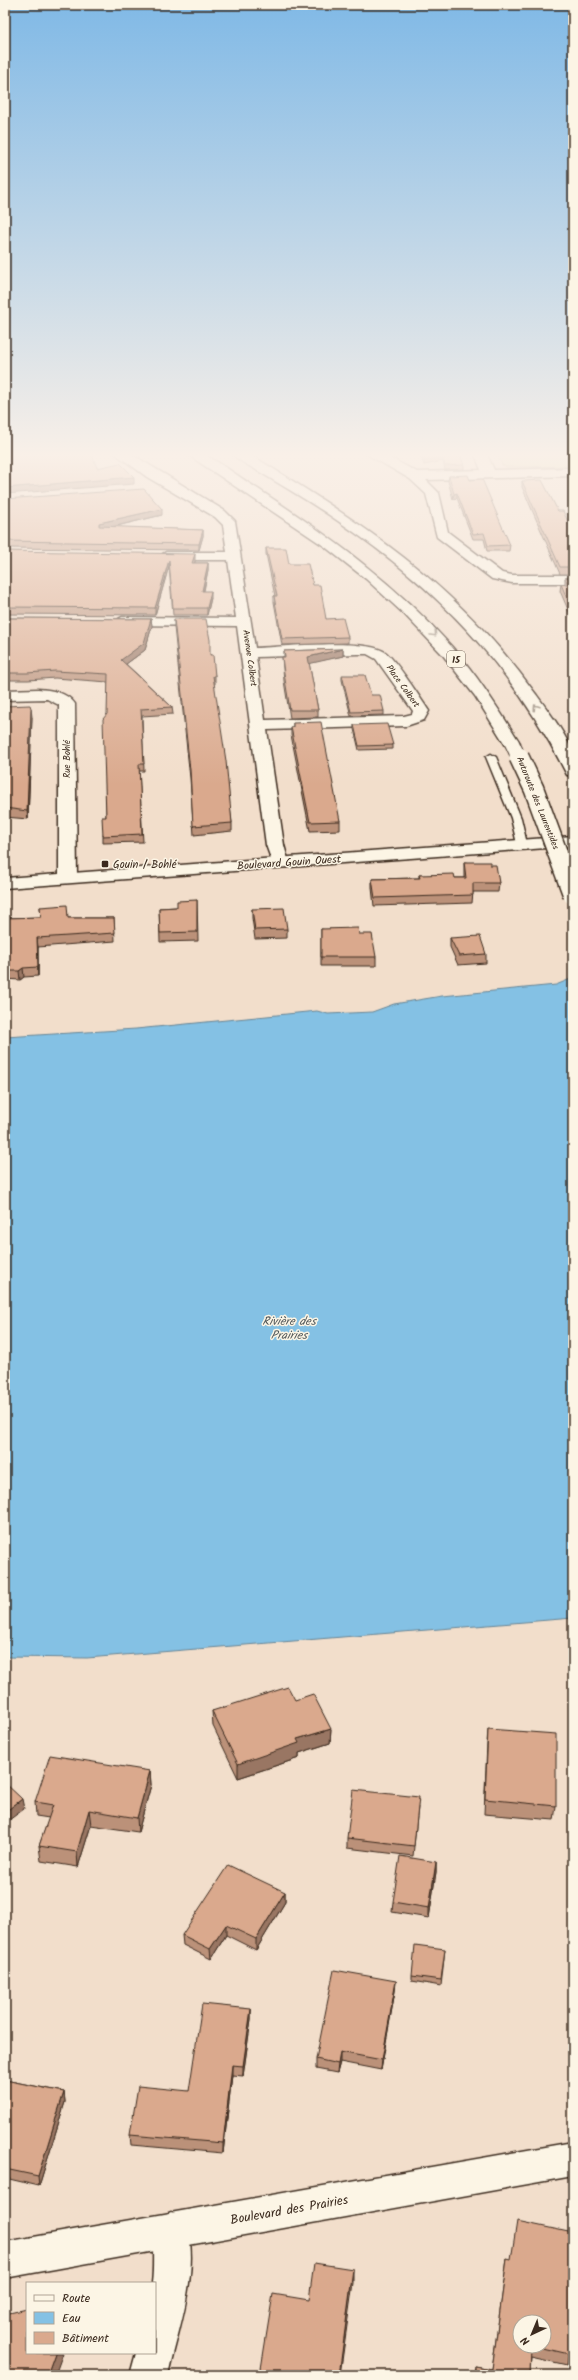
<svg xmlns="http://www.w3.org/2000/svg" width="578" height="2380" font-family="Kalam,sans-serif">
  <rect width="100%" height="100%" fill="#f2decb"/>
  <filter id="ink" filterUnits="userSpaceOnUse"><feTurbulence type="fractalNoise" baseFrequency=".025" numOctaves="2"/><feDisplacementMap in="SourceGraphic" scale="8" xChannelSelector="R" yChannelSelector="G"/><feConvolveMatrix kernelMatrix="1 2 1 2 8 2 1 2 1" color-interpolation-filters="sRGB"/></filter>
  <g filter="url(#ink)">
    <path fill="#d3e194" stroke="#878659" d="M496 452H573V466L507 467 502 465Z"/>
    <path fill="#84c1e4" stroke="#678595" d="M573 978V1618L87 1658 5 1657V1037L136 1029 317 1011 328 1014 372 1012 394 1004 442 996 556 985Z"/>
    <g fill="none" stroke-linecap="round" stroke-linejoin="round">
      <g stroke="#3b2a1e" stroke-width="3">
        <path id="service" d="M491 754 496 757 521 818 527 844 526 846 522 847 517 844 511 818 486 757Z"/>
      </g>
      <g stroke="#3b2a1e" stroke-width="3">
        <g id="minor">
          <path d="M113 452H128L225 511 235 521 255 648C283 647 364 638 385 652 395 659 421 699 429 711L424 720 406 726 267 730 284 845 289 863 286 867H274L266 845 237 626 122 625 115 621 122 617 236 618 228 560H166L159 556 166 552H227L223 525 215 517 147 477ZM358 654H367L376 659 413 711 412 714 404 716 265 720 256 657Z"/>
          <path d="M363 452H379L417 472 481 470 474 452H486L494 470 573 468V476L426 480 439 493 448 532 502 573 512 575H573V583H512L492 579 437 537 426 494 410 479Z"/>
          <path d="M38 689C51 690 67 692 75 704L77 878 74 882H62L59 878V705L47 699 5 700V690Z"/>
          <path d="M171 2212 184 2218C203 2263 178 2329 168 2375H130L136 2353H155V2283H152C155 2261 150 2237 158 2218Z"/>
        </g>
      </g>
      <g stroke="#3b2a1e" stroke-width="3">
        <g id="tertiary">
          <path d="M573 836V846L5 888V878Z"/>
          <path d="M573 2142V2176L5 2278V2242Z"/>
        </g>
      </g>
      <g stroke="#3b2a1e" stroke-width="3">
        <g id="motorway">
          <path d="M184 452C188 452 195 451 199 452 211 456 245 481 258 489 328 535 396 584 452 647 478 676 499 710 520 743L518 746H506L475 696 442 654 405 615 366 579 324 546Z"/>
          <path d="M231 452H246C361 523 454 581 535 693 547 709 568 736 573 755 575 761 573 770 573 776L567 775 565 771C511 665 436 587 338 521 312 503 285 487 258 471 250 466 236 460 231 452Z"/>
        </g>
      </g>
      <use href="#service" fill="#fcf5e5" fill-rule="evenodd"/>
      <use href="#minor" fill="#fcf5e5" fill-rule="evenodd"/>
      <use href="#tertiary" fill="#fcf5e5" fill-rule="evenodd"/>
      <use href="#motorway" fill="#fcf5e5" fill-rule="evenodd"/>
      <g stroke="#3b2a1e" stroke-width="16" stroke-linecap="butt">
        <path id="motorway-bridge-far1" d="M512 743 519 758"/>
      </g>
      <g stroke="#3b2a1e" stroke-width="22" stroke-linecap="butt">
        <path id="motorway-bridge" d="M519 757 534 789 573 895"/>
      </g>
      <use href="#motorway-bridge-far1" stroke="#fcf5e5" stroke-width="14"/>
      <use href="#motorway-bridge" stroke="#fcf5e5" stroke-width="19"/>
    </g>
    <g fill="#bb9179" stroke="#3b2a1e" fill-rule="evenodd">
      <path d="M419 452H459L464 465V469L445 470 443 461 424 465Z"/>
      <path d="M449 476 470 480 510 545 509 551H487L484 539H473L457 498 453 499 448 481Z"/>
      <path d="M522 481 558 511 570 526 573 525V574H560L522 487Z"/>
      <path d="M5 499 162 515 113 527 203 530V536L199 550 5 548Z"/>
      <path d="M266 548 289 564 313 585 326 619 348 637V643L282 645 274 602V596H275L266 554Z"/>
      <path d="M5 551 195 561V563H208V570L204 591 211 598 207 615H173L169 566 155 615 5 614Z"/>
      <path d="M573 577V620L572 619 560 591 561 584H565V578Z"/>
      <path d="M5 618 151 619 152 626 145 650 126 664 172 707 173 714 142 716 144 771H139L143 842 103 843V836L106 817 108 682 55 678 28 680H5Z"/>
      <path d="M174 619 211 655 215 676V684H214L232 823V831L194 835 190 778 174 627Z"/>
      <path d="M343 649V656L309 663 318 710V717L290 718 284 681 282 657H284V651Z"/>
      <path d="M342 676 371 695 384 711V715L351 716 342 680Z"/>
      <path d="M5 706 32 717 28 819 5 817Z"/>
      <path d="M293 723 340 821V830L310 831 291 735V727H293Z"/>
      <path d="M354 725 393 745V749L359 750 354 729Z"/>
      <path d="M464 862 490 865 499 883 498 892H473L472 903 374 906 372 888V879L419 878V875L455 878H464Z"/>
      <path d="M197 900 198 941 160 942 159 908 177 907Z"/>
      <path d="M40 907 68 918H114L115 941 38 947V976L24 977 20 980 5 979V918L41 917Z"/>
      <path d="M252 909 287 929V938L255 939 252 918Z"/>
      <path d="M321 929 359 934 376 957V966H321Z"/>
      <path d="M450 938 486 954V963L458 965 450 947Z"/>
      <path d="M295 1700 331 1729 330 1743 299 1753V1758L238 1778 213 1726 212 1711Z"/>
      <path d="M488 1729 556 1806 554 1820 484 1814 487 1743Z"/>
      <path d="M150 1771 151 1785 138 1832 91 1825 78 1867 41 1861 39 1846 49 1818 36 1816 35 1802Z"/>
      <path d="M418 1807 413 1856 347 1848V1838Z"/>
      <path d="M436 1862V1872L429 1918 392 1912 393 1902Z"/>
      <path d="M285 1892V1902L256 1950 226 1935 211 1959 183 1945 182 1935Z"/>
      <path d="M445 1949 441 1986 412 1981V1976Z"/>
      <path d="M396 1981 395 1991 381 2070 340 2062 337 2073 316 2069V2059Z"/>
      <path d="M573 1985V2038H572Z"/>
      <path d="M251 2009V2019L243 2076 232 2075 223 2153 131 2145 130 2135 189 2091Z"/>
      <path d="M5 2080 64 2092 65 2102 39 2186 5 2178Z"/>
      <path d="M507 2259 569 2354 567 2365 531 2357 530 2375H474L475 2366 492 2369ZM544 2322V2346H520Z"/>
    </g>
    <g fill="#997663" stroke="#3b2a1e">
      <path d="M443 457V461L424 465V461Z"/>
      <path d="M134 477V484L5 494V488Z"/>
      <path d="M457 493V498L453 499 454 494Z"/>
      <path d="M162 509V515L99 530V523Z"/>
      <path d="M203 530V536L199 550V544Z"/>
      <path d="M195 554V561L193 569 192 563Z"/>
      <path d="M169 560V566L155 615V608Z"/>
      <path d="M208 563V570L202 598V591Z"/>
      <path d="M211 591V598L207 615V608Z"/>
      <path d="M151 619 152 626 145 650 122 667 121 660Z"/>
      <path d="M343 649V656L308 664V657Z"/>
      <path d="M31 708 32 717 28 819 27 811Z"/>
      <path d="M37 938 38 947V976V967Z"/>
      <path d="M23 968 24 977 20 980 19 971Z"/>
      <path d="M331 1729 330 1743 299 1753V1758L238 1778V1764L297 1739Z"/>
      <path d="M150 1771 151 1785 138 1832 137 1818Z"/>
      <path d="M22 1799 24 1809 5 1823V1812Z"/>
      <path d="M89 1810 91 1825 78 1867 77 1852Z"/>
      <path d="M436 1862V1872L429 1918V1908Z"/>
      <path d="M285 1892V1902L256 1950V1939Z"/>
      <path d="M226 1925V1935L211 1959 210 1949Z"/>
      <path d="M396 1981 395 1991 381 2070 382 2060Z"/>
      <path d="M251 2009V2019L243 2076V2066Z"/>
      <path d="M340 2052V2062L337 2073 338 2064Z"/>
      <path d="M232 2065V2075L223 2153V2143Z"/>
      <path d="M64 2092 65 2102 39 2186 38 2176Z"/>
      <path d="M353 2269V2283L340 2375H339Z"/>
      <path d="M55 2353H63L55 2375H47Z"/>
    </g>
    <g fill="#daa98d" stroke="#3b2a1e">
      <path d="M5 452H91L97 468 120 463 134 477 5 488Z"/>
      <path d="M420 452H459L464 465 445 466 443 457 424 461Z"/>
      <path d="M468 475 470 480 482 479 510 545 488 546 484 533 473 534 457 493 454 494 449 476Z"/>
      <path d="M542 480 558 511H563L570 526 573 525V567H560L522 481Z"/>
      <path d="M144 489 162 509 99 523V526L203 530 199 544 5 541V499Z"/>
      <path d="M266 548H286L289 564H308L313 585H320L326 619 343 618 348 637 282 639 274 596H277Z"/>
      <path d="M5 551 195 554 192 563H208L202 591H211L207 608H173L169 560 155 608 5 607Z"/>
      <path d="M573 577V613L561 584H568L565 578Z"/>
      <path d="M5 618 151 619 144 643 121 660 172 707 141 709 144 764H139L142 834 103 836 102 817H106L103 719 107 714 108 674 55 671 27 673H5Z"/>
      <path d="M174 619H206L210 640V655H213L215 676H213L226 761 232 823 193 826 190 770Z"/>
      <path d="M343 649 308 657 318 710H290L284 673 282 657H285L284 651Z"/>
      <path d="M342 675H365L371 695H380L384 711 351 712Z"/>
      <path d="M30 705 31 708 27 811 5 808V706Z"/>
      <path d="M321 722 340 821 310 822 291 727H293V723Z"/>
      <path d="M387 724 393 745 359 746 354 725Z"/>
      <path d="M464 862H490V865H496L499 883H473V895L375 898 372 879 420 878 419 875 454 874 455 878H466Z"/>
      <path d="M197 900V932L160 933 159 908 177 907V901Z"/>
      <path d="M67 905 68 918H114L115 933 37 938 38 967 23 968 19 971H5V918L41 917 40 907Z"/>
      <path d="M284 908 287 929 255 930 252 909Z"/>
      <path d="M358 928 359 934H372L376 957H321V929Z"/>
      <path d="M480 936 486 954 459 956 450 938Z"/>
      <path d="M288 1687 295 1700 313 1694 331 1729 297 1739 299 1743 238 1764 212 1711Z"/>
      <path d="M488 1729 556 1734V1806L485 1799Z"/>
      <path d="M50 1755 150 1771 137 1818 89 1810 77 1852 39 1846 53 1805 35 1802Z"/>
      <path d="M5 1783 22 1799 5 1812Z"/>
      <path d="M353 1790 419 1797 414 1846 347 1838Z"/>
      <path d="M400 1856 436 1862 429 1908 393 1902Z"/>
      <path d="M228 1865 285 1892 256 1939 226 1925 210 1949 182 1935Z"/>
      <path d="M415 1945 445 1949 441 1980 412 1976Z"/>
      <path d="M334 1970 396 1981 382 2060 340 2052 338 2064 316 2059Z"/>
      <path d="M202 2004 251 2009 243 2066 232 2065 223 2143 130 2135 138 2086 189 2091Z"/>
      <path d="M5 2080 64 2092 38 2176 5 2169Z"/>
      <path d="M517 2221 573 2233V2324L569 2354 534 2346H544V2322H520V2346H531L530 2375H475V2366L492 2369 507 2259 511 2260Z"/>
      <path d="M314 2263 353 2269 339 2375H260L273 2294 309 2300Z"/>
      <path d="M27 2309V2353H55L47 2375H5V2314Z"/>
    </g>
    <defs><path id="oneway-chevron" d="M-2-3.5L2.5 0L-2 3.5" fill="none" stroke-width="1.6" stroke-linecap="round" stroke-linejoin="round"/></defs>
    <g stroke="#9c9082">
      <use href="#oneway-chevron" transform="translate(434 634) rotate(47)"/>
      <use href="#oneway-chevron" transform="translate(536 707) rotate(-124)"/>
    </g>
  </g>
  <linearGradient id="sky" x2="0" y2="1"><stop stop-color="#80b9e6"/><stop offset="0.58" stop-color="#f9f0e8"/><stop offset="1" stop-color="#f9f0e8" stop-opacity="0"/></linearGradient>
  <rect width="578" height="785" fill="url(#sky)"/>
  <rect fill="#3b2a1e" stroke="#fcf5e5" stroke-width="1.5" x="101" y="860" width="8" height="8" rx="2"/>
  <g text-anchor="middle" stroke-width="3" stroke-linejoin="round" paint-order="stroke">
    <g font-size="9" fill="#3b2a1e" stroke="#fcf5e5">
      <text transform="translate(250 658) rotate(82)" y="3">Avenue Colbert</text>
      <text transform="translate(403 686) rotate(54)" y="3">Place Colbert</text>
      <text transform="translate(67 759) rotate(-90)" y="3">Rue Bohlé</text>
      <text transform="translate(538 803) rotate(68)" y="3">Autoroute des Laurentides</text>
    </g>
    <rect fill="#fcf5e5" stroke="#75675a" stroke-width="1" x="447" y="651" width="18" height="16" rx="3"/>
    <g font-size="10" font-weight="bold" fill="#3b2a1e">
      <text x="456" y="663">15</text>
    </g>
    <g font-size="11" fill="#3b2a1e" stroke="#fcf5e5">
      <text transform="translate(289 862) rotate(-4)" y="4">Boulevard Gouin Ouest</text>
    </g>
    <g font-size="11" fill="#3b2a1e" stroke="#fcf5e5" text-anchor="start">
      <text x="113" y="868">Gouin / Bohlé</text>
    </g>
    <g font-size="12" font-style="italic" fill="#515759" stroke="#fcf5e5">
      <text x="289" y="1325">Rivière des<tspan x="289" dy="14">Prairies</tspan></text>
    </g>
    <g font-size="13" fill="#3b2a1e" stroke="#fcf5e5">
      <text transform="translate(289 2209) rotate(-10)" y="5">Boulevard des Prairies</text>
    </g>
  </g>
  <rect width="578" height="2380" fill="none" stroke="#fcf5e5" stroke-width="20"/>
  <rect x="10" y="10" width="558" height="2360" fill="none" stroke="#3b2a1e" stroke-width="1.5" filter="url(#ink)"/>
  <rect x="26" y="2282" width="130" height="72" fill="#fcf5e5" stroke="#afa495"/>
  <rect x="34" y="2295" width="20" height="6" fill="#fcf5e5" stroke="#afa495"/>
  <text x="62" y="2302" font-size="12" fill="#3b2a1e">Route</text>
  <rect x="34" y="2312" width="20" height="12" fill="#84c1e4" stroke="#afa495"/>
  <text x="62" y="2322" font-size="12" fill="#3b2a1e">Eau</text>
  <rect x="34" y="2332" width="20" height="12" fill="#daa98d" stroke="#afa495"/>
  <text x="62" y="2342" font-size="12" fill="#3b2a1e">Bâtiment</text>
  <g transform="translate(532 2334) rotate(224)"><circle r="19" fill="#fcf5e5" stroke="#afa495"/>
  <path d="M0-3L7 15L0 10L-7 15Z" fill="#3b2a1e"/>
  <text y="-6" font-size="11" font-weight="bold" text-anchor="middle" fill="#3b2a1e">N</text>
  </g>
</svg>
